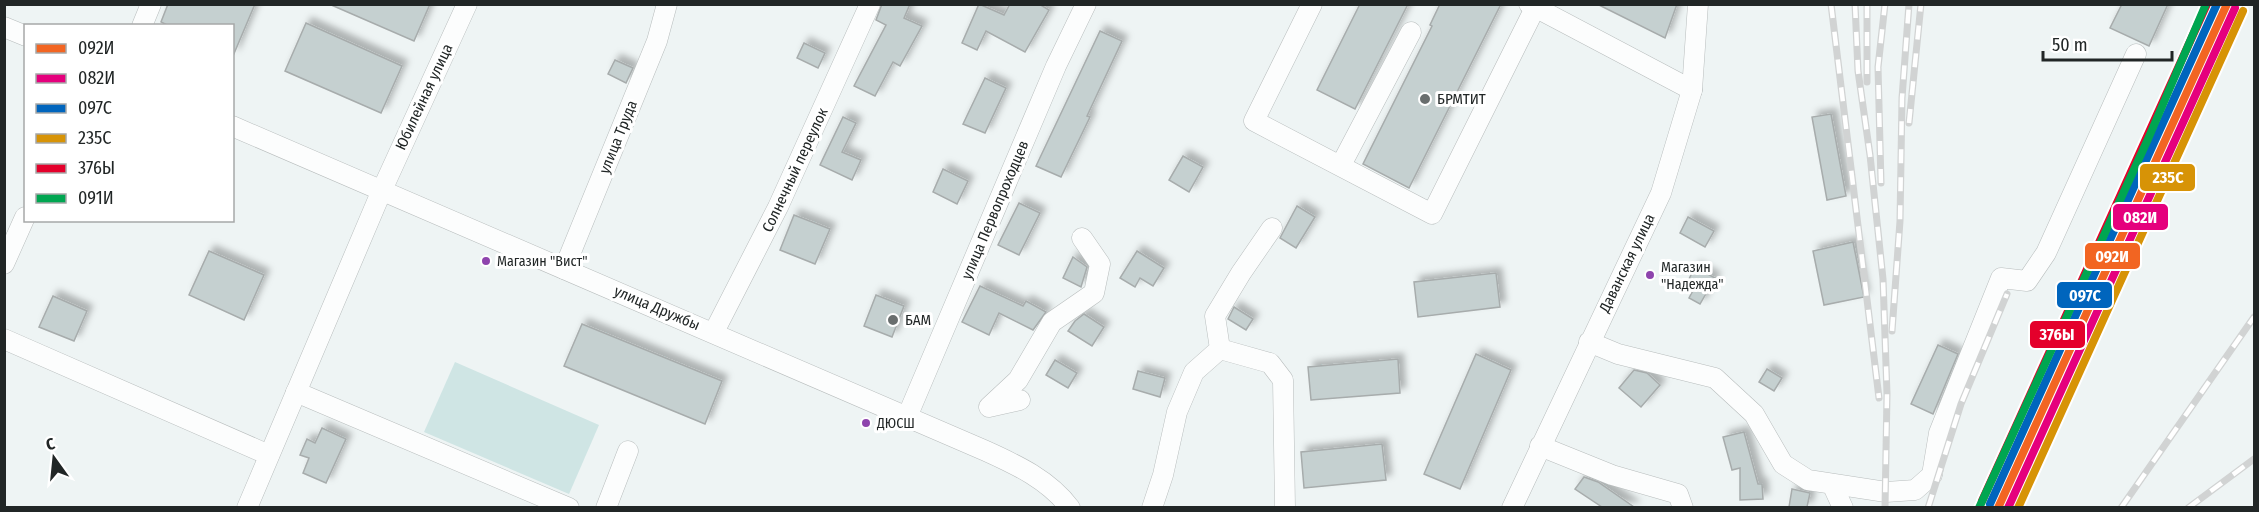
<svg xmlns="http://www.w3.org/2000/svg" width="2259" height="512" font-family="'Fira Sans Condensed',sans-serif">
  <defs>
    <filter id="shadow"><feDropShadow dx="5.5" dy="-5.5" stdDeviation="3" flood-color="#0004"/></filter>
  </defs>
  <rect width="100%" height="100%" fill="#eef4f4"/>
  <path fill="#cfe5e4" d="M455 362 599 425 569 494 424 432Z"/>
  <g fill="#c5d0d0" stroke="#a7acac" stroke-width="1.5" filter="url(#shadow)">
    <path d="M168 4H255L233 56 232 26H169L161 22Z"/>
    <path d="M329 4H430L414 41Z"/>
    <path d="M882 4H910L904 18 922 26 900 66 893 62 875 96 854 86 886 25 876 20Z"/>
    <path d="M979 4 1004 15 1010 4H1039L1049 10 1025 52 986 31 977 50 962 43Z"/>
    <path d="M1360 4H1408L1355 109 1317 90Z"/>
    <path d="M1440 4H1501L1409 188 1363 164 1432 26 1430 25Z"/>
    <path d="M1597 4H1677L1665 38Z"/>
    <path d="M2122 4H2168L2149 46 2110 28Z"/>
    <path d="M306 23 402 66 381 113 285 71Z"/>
    <path d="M1100 31 1122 41 1087 116 1090 117 1061 177 1036 166Z"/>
    <path d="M804 43 825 53 818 68 797 58Z"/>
    <path d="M615 60 633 68 626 83 608 74Z"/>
    <path d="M985 78 1006 88 985 133 963 124Z"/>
    <path d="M1831 114 1846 196 1827 200 1812 117Z"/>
    <path d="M843 117 856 123 842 152 861 160 852 180 820 165Z"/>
    <path d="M1183 156 1203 167 1189 192 1169 180Z"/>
    <path d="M943 169 968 181 957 204 933 192Z"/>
    <path d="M1019 203 1040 213 1019 255 998 245Z"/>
    <path d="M1297 206 1315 217 1296 248 1280 238Z"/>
    <path d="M794 215 830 229 815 264 780 250Z"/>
    <path d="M1688 217 1714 231 1705 247 1680 233Z"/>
    <path d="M1853 242 1864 297 1824 305 1813 251Z"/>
    <path d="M209 251 264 275 244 320 189 295Z"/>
    <path d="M1137 251 1164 268 1153 286 1140 278 1135 287 1120 278Z"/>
    <path d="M1073 257 1087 267 1081 287 1063 278Z"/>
    <path d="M1695 267 1715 278 1700 304 1689 298 1696 285 1688 281Z"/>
    <path d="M1496 273 1500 307 1418 317 1414 282Z"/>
    <path d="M980 286 1023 306 1026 301 1046 312 1033 330 999 313 989 335 962 322Z"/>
    <path d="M876 295 904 306 892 337 864 326Z"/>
    <path d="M53 296 87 311 74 341 39 327Z"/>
    <path d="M1234 307 1253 319 1246 330 1228 319Z"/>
    <path d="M1084 314 1104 327 1092 346 1068 331 1075 321Z"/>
    <path d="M582 324 722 381 705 424 564 366Z"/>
    <path d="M1938 345 1958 354 1933 414 1911 404Z"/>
    <path d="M1476 354 1511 370 1460 489 1424 474Z"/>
    <path d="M1398 359 1400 393 1311 400 1308 367Z"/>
    <path d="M1055 360 1077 373 1068 388 1046 375Z"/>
    <path d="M1767 369 1782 378 1774 391 1759 382Z"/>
    <path d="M1634 370 1647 373 1660 385 1641 407 1619 388Z"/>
    <path d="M1138 371 1165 378 1160 397 1133 389Z"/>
    <path d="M322 428 346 439 326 483 303 473 309 458 300 455 307 439 315 443Z"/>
    <path d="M1744 432 1758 484H1762L1763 499 1740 500V468L1732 470 1723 437Z"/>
    <path d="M1382 444 1386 480 1304 488 1301 452Z"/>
    <path d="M1584 477 1598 482 1634 507H1602L1575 489Z"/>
    <path d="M1792 489 1810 493 1807 507H1789Z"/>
  </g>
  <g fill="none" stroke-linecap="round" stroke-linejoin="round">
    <g stroke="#b8bdbd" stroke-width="21">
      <g id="minor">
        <path d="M1312 4 1254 121 1432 214 1535 8"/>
        <path d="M1529 4 1692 90"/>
        <path d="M142 26 151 4"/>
        <path d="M4 27 26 36"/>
        <path d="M232 126 986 451C1017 465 1049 480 1070 508"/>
        <path d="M1341 165 1411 32"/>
        <path d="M4 264 25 217"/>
        <path d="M564 269 657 41 667 4"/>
        <path d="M714 332 778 207 870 4"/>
        <path d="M4 339 269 455"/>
        <path d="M1589 342 1618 354 1715 378 1754 414 1783 464 1808 480 1886 492 1915 490 1932 475 1939 433 2001 278 2027 281 2046 253 2136 54"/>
        <path d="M1220 349 1270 363 1283 380 1285 508"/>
        <path d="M296 392 569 508"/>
        <path d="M1020 400 989 407 1018 380 1052 322 1094 293 1100 264 1082 238"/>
        <path d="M907 417 1056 66 1086 4"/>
        <path d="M1540 446 1612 475 1678 494 1683 508"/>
        <path d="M1832 484 1843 508"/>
        <path d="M247 508 382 190 467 4"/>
        <path d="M606 508 628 451"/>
        <path d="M1152 508 1163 475 1177 412 1194 372 1220 349 1215 316 1241 273 1272 228"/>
        <path d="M1512 508 1661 193 1692 90 1698 4"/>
      </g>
    </g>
    <use href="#minor" stroke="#fcfdfd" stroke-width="20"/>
    <g stroke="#d1d3d3" stroke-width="7">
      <g id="rail">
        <path d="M1831 4 1879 398"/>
        <path d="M1855 4 1858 71 1870 155 1883 279 1887 394 1885 508"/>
        <path d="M1867 4V82"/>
        <path d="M1909 123 1921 4"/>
        <path d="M1881 183 1878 67 1885 4"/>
        <path d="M1892 331 1900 221 1902 98 1909 4"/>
        <path d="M1928 508 1961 404 2007 294"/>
        <path d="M2121 508 2254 317"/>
        <path d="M2188 508 2254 459"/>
      </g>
    </g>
    <use href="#rail" stroke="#fff" stroke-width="4.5" stroke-dasharray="14" stroke-linecap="butt"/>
    <g stroke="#fff" stroke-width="12">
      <path id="rail-1" d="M1998 508 2227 4"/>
    </g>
    <g stroke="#fff" stroke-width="12">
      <path id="rail-2" d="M2008 508 2235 8"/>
    </g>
    <g stroke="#fff" stroke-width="12">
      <path id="rail-3" d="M1990 504 2217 4"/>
    </g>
    <g stroke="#fff" stroke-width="12">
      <path id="rail-4" d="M2018 508 2243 11"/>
    </g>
    <g stroke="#fff" stroke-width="12">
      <path id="rail-5" d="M1982 501 2207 4"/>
    </g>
    <g stroke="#fff" stroke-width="12">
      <path id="rail-6" d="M1979 508 2148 139 2206 4"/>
    </g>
    <use href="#rail-1" stroke="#f26522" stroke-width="8"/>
    <use href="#rail-2" stroke="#e5007d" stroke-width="8"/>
    <use href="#rail-3" stroke="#0065bd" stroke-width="8"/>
    <use href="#rail-4" stroke="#d79306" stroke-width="8"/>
    <use href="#rail-5" stroke="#e4002b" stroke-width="8"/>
    <use href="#rail-6" stroke="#00a651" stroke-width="8"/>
  </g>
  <g fill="#696e6e" stroke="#fff" stroke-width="2">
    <circle cx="1425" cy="99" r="6"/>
    <circle cx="893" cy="320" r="6"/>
  </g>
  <g fill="#8e44ad" stroke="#fff" stroke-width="2">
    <circle cx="486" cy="261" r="5"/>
    <circle cx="1650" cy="275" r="5"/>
    <circle cx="866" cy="423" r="5"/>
  </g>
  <g text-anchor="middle" stroke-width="6" stroke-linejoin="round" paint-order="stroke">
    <g font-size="14" fill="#212626" stroke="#fff" text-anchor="start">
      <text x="497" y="266">Магазин "Вист"</text>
      <text x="1661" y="272">Магазин<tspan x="1661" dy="17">"Надежда"</tspan></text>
      <text x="877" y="428">ДЮСШ</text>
    </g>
    <g font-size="15" fill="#212626" stroke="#fff">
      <text transform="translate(424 97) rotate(-65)" y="5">Юбилейная улица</text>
      <text transform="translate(618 137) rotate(-68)" y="5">улица Труда</text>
      <text transform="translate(795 170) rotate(-65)" y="5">Солнечный переулок</text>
      <text transform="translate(995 210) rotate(-67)" y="5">улица Первопроходцев</text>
      <text transform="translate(1627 263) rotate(-64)" y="5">Даванская улица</text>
      <text transform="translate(657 308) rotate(23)" y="5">улица Дружбы</text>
    </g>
    <g font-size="15" fill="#212626" stroke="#fff" text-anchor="start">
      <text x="1437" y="104">БРМТИТ</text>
      <text x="905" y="325">БАМ</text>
    </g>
  </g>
  <g stroke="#fff" stroke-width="2">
    <rect x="2139" y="163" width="57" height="29" rx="6" fill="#d79306"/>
    <rect x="2112" y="203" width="57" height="28" rx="6" fill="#e5007d"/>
    <rect x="2084" y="242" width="57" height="28" rx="6" fill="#f26522"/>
    <rect x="2056" y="281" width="57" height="28" rx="6" fill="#0065bd"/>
    <rect x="2029" y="320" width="57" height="29" rx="6" fill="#e4002b"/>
  </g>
  <g font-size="16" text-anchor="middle" font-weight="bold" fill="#fff">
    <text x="2168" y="183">235С</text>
    <text x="2140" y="223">082И</text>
    <text x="2112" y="262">092И</text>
    <text x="2085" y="301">097С</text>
    <text x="2057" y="340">376Ы</text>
  </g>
  <rect width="2259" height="512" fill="none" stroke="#212626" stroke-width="12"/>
  <rect x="24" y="24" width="210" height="198" fill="#ffffff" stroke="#a6a8a8" stroke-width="1.5"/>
  <rect x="36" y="44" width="30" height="9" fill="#f26522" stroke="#a6a8a8" stroke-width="1.5"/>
  <text x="78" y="54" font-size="18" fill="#212626">092И</text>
  <rect x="36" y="74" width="30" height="9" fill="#e5007d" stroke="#a6a8a8" stroke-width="1.5"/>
  <text x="78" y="84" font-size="18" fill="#212626">082И</text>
  <rect x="36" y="104" width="30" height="9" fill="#0065bd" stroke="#a6a8a8" stroke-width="1.5"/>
  <text x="78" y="114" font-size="18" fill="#212626">097С</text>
  <rect x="36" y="134" width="30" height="9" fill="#d79306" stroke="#a6a8a8" stroke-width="1.5"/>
  <text x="78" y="144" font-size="18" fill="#212626">235С</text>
  <rect x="36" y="164" width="30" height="9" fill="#e4002b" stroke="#a6a8a8" stroke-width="1.5"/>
  <text x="78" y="174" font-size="18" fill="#212626">376Ы</text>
  <rect x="36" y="194" width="30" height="9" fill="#00a651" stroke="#a6a8a8" stroke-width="1.5"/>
  <text x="78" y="204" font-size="18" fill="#212626">091И</text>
  <g transform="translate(54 458) rotate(345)" stroke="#ffffff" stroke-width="4.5" paint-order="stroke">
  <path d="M0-4.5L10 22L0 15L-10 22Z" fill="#212626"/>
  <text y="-9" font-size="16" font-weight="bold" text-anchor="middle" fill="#212626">С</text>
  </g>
  <path d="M2043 51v9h129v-9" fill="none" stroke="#212626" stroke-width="3"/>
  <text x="2052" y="51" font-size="18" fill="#212626" stroke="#ffffff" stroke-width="4.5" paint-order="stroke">50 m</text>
</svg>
